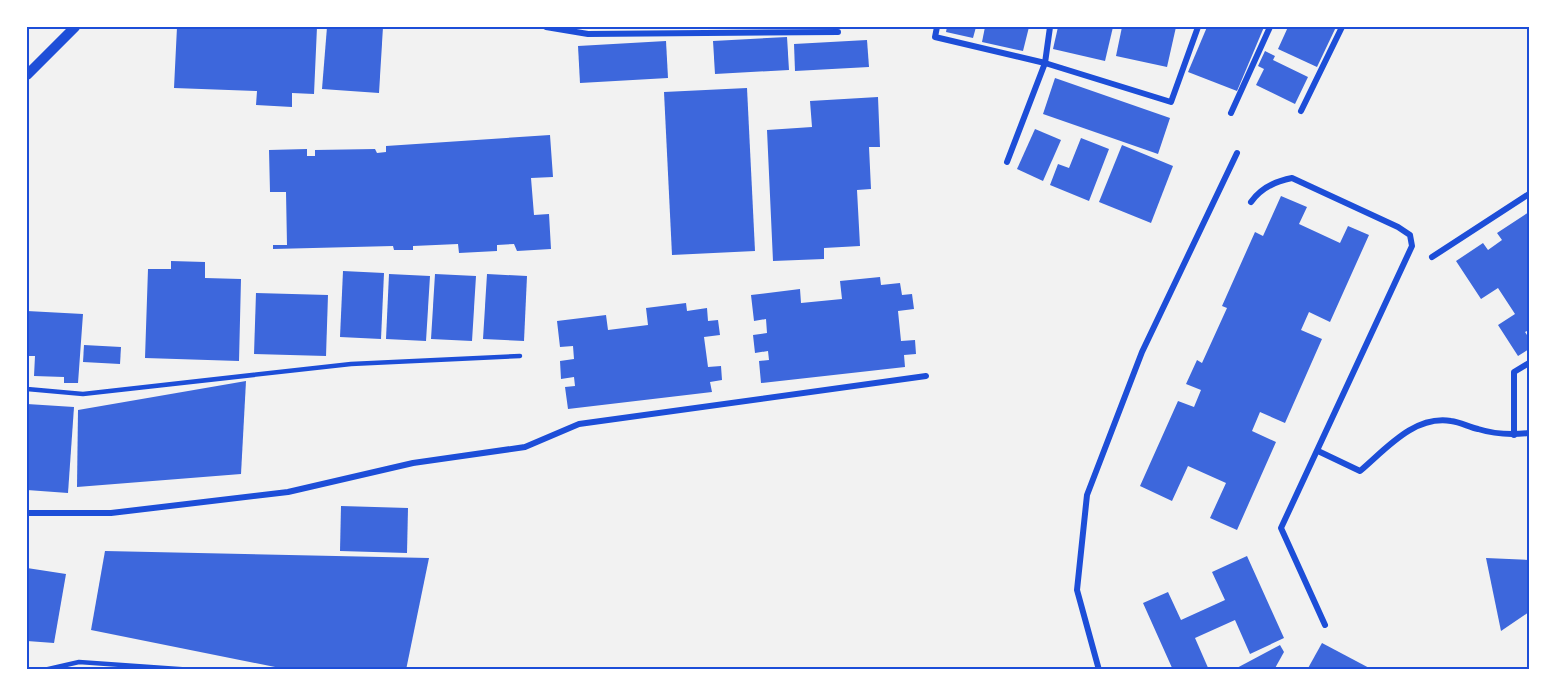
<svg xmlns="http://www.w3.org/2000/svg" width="1556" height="697" font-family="Poppins,sans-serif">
  <rect width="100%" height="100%" fill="#f2f2f2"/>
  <g fill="#3d67dc">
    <path d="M177 27H317L314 94 292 93V107L256 105 257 91 174 88Z"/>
    <path d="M327 27H383L379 93 322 89Z"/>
    <path d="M947 27H976L973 38 946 32Z"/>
    <path d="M985 27H1029L1023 51 982 42Z"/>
    <path d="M1058 27H1113L1105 61 1053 49Z"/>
    <path d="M1122 27H1176L1167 67 1116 56Z"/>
    <path d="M1207 27H1264L1237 91 1188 72Z"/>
    <path d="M1288 27H1336L1317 67 1278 49Z"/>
    <path d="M787 37 789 70 715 74 713 41Z"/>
    <path d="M867 40 869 67 795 71 794 44Z"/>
    <path d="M666 41 668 78 580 83 578 46Z"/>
    <path d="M1265 51 1275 56 1273 60 1308 77 1295 104 1256 85 1264 69 1258 66Z"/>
    <path d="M1055 78 1170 118 1158 154 1043 114Z"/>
    <path d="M747 88 755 251 672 255 664 92Z"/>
    <path d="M878 97 880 147H869L871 189 857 190 860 246 824 248V259L773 261 767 130 812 127 810 101Z"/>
    <path d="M1035 129 1061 140 1043 181 1017 169Z"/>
    <path d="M550 135 553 177 531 178 534 215 549 214 551 249 517 251 514 244 497 245V251L459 253 458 244 413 246V250H394L393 246 273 249V245H287L286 192H270L269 150 307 149V156H315V150L375 149 377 153 386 152V146Z"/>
    <path d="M1081 138 1109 149 1089 201 1050 185 1058 164 1069 168Z"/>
    <path d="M1122 145 1173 166 1151 223 1099 202Z"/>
    <path d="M1281 196 1307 207 1299 224 1340 243 1348 226 1369 235 1330 322 1309 312 1301 330 1322 339 1285 423 1260 412 1252 431 1276 442 1237 530 1210 518 1226 483 1188 466 1172 501 1140 486 1178 401 1194 407 1201 390 1186 384 1197 360 1202 363 1227 308 1222 306 1255 232 1263 236Z"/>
    <path d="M1529 212V330L1525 332 1529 338V349L1518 356 1498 325 1515 314 1498 288 1481 299 1456 261 1483 243 1488 250 1502 240 1497 233Z"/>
    <path d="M171 261 205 262V278L241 279 239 361 145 358 148 269H171Z"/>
    <path d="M343 271 384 273 381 339 340 337Z"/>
    <path d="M389 274 430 276 426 341 386 339Z"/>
    <path d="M435 274 476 276 472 341 431 339Z"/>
    <path d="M487 274 527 276 524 341 483 339Z"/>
    <path d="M880 277 881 285 900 283 902 295 912 294 914 309 898 311 901 341 915 340 916 354 904 355 905 367 761 383 759 361 769 360 768 351 755 353 753 335 767 333 766 319 754 321 751 295 800 289 801 303 842 299 840 281Z"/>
    <path d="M256 293 328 295 326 356 254 354Z"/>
    <path d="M686 303 687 311 707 308 708 321 718 320 720 335 704 337 708 367 721 366 722 380 710 382 712 392 568 409 565 387 575 386 574 377 561 379 560 361 574 359 573 346 560 347 557 321 606 315 608 330 648 325 646 308Z"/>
    <path d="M27 311 83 314 78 383H64V377L34 376 35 356H27Z"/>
    <path d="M84 345 121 347 120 364 83 362Z"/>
    <path d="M246 381 241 474 77 487 78 410Z"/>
    <path d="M27 404 74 407 68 493 27 490Z"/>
    <path d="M341 506 408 508 407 553 340 551Z"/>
    <path d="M105 551 429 558 406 670H290L91 630Z"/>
    <path d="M1247 556 1284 638 1250 654 1235 620 1195 638 1209 670H1173L1143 603 1168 592 1181 620 1225 600 1212 572Z"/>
    <path d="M1486 558 1529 560V612L1501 631Z"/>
    <path d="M27 568 66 574 54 643 27 641Z"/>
    <path d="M1322 643 1373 670H1307Z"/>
    <path d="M1280 645 1284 652 1274 670H1233Z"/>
  </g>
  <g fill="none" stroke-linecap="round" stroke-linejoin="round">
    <g stroke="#1d4ed8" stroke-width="4.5">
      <path d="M27 389 83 394 351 364 520 356"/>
      <path d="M44 670 79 662 193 670"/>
    </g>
    <g stroke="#1d4ed8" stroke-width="6">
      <path d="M546 27 588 34 838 32"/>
      <path d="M937 27 935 37 1045 63 1050 27"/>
      <path d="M1301 111 1342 27"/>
      <path d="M1231 113 1270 27"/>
      <path d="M1007 162 1045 63 1171 102 1198 27"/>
      <path d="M1251 202C1261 188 1276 181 1292 178L1398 227 1410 235 1412 246 1281 528 1325 625"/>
      <path d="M1432 257 1529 194"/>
      <path d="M1514 435V372L1529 363"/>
      <path d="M1318 451 1360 471C1386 449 1414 415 1451 421 1460 422 1469 427 1478 429 1494 434 1512 435 1529 433"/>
      <path d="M27 513H111L288 492 413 463 525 447 579 424 926 376"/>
      <path d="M1099 670 1077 590 1087 495 1142 352 1237 153"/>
    </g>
    <path stroke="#1d4ed8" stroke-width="10" d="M27 75 75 27"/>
  </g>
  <rect width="1556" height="697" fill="none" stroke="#ffffff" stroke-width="57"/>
  <rect x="28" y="28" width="1500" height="640" fill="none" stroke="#1d4ed8" stroke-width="2"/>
</svg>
